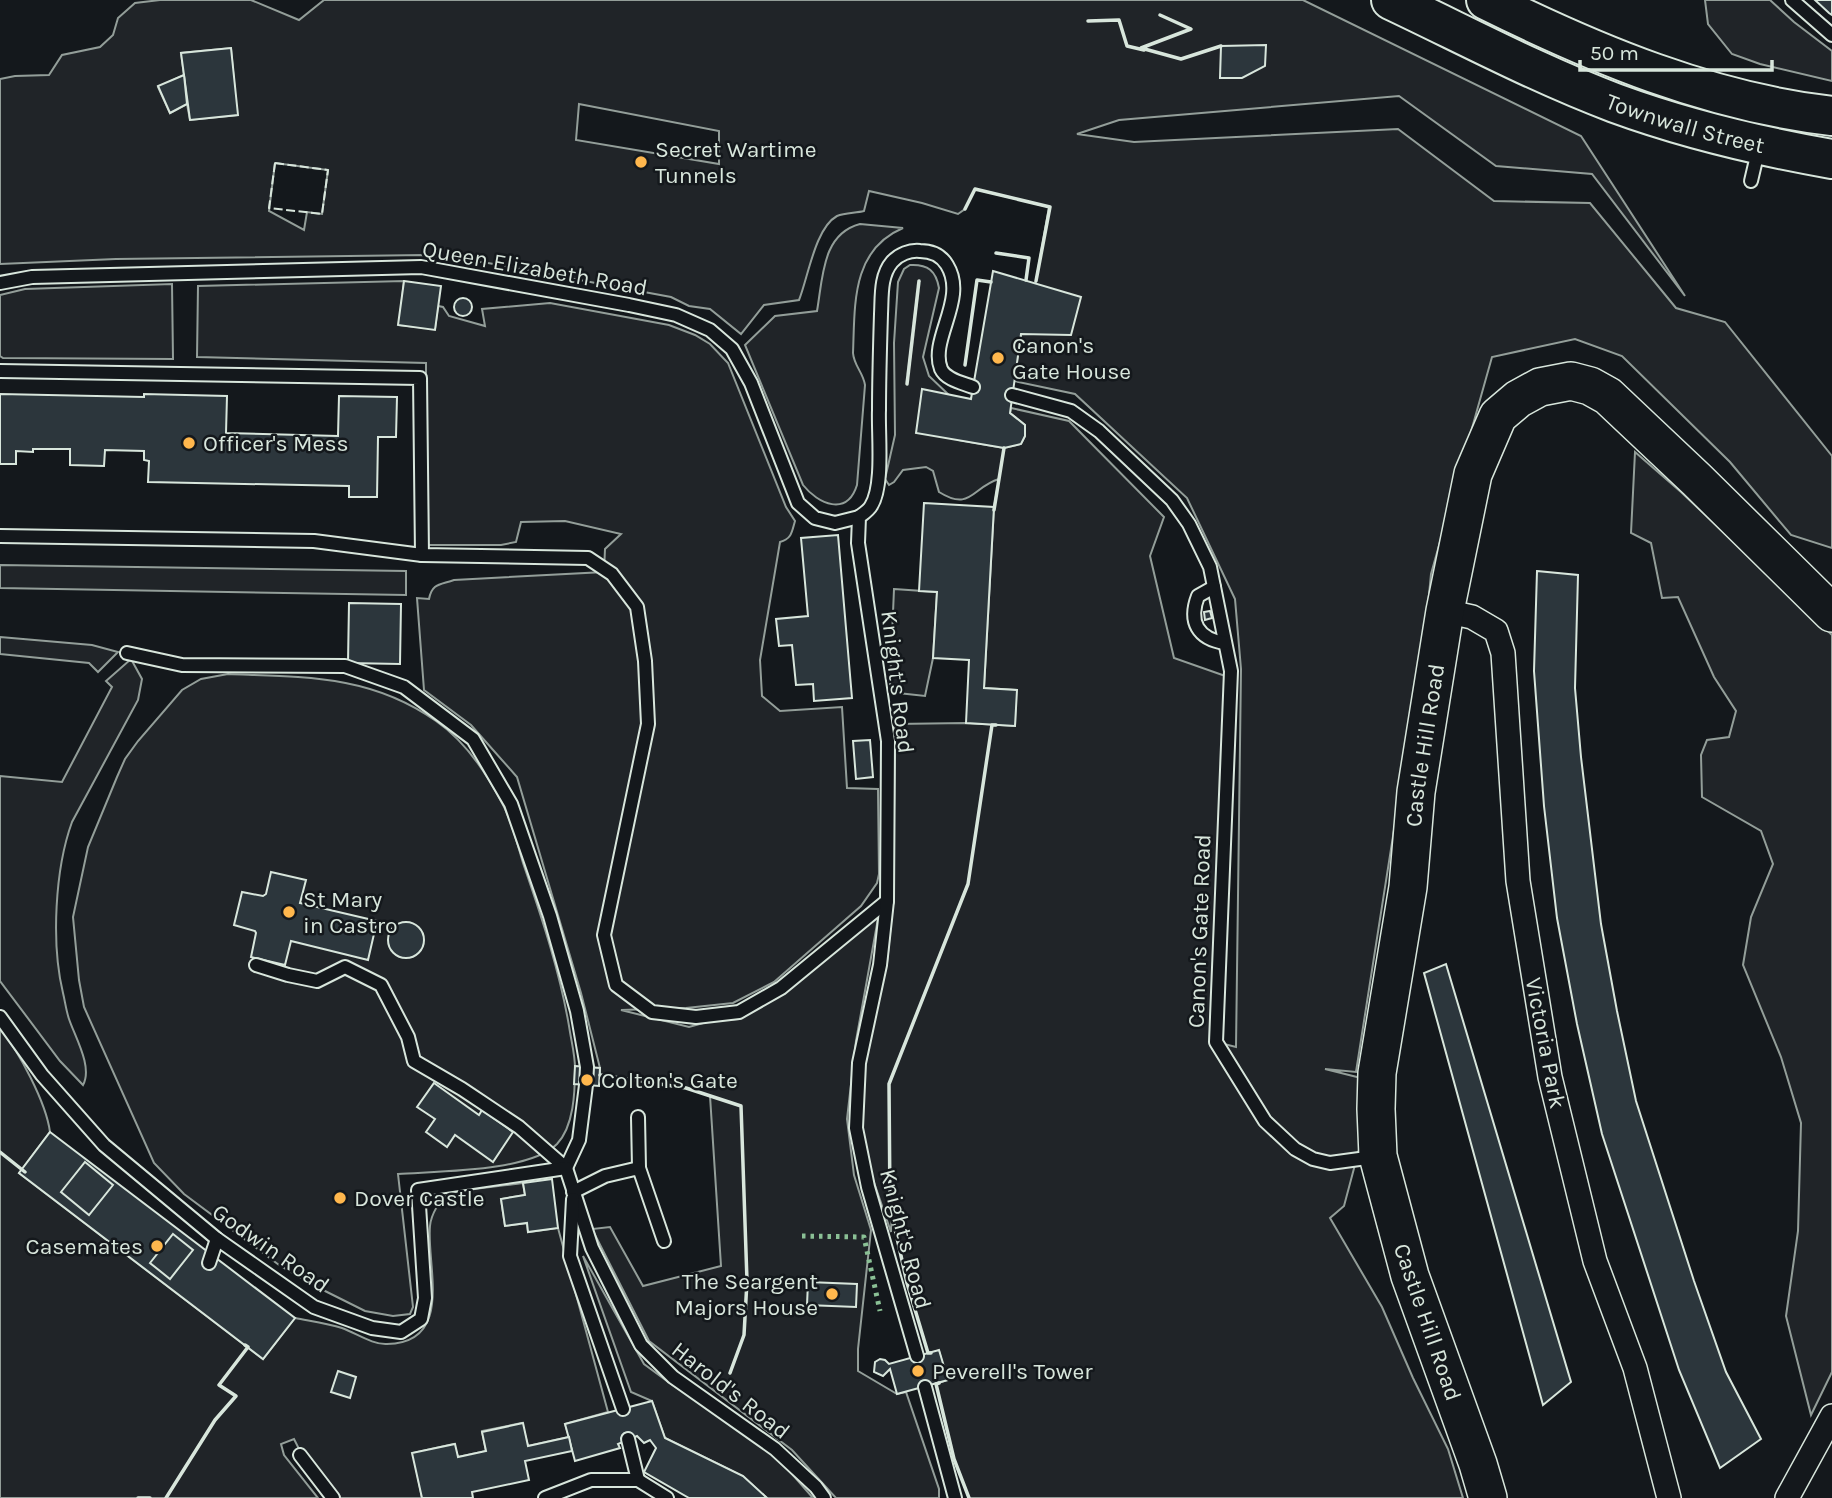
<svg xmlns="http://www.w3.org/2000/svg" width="1832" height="1498" font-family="Karla,sans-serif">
  <rect width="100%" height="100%" fill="#14181c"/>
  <g fill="#202428" stroke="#939e99" stroke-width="2" fill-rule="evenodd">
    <path d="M160 0H251L299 20 324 0H1303L1581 136 1685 296 1592 174 1496 166 1399 96 1119 120 1077 134 1134 142 1398 129 1494 201 1590 203 1676 308 1725 322 1832 456V548L1791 535 1730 462 1622 356 1575 339 1492 357 1431 574 1426 626 1356 1072 1325 1069 1377 1082 1344 1206 1330 1218 1382 1307 1413 1378 1448 1449 1463 1498H969L954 1459 936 1384 947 1380 939 1351 928 1353 907 1283 892 1211 891 1232 867 1162 862 1131 864 1063 887 963 893 903 895 724 966 723 1015 726 1016 690 984 688 994 507 999 479C972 487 971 512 939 492L933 471 926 467 903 470 894 482 889 485 885 479 895 435 894 343 898 282 904 269 910 265C928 264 936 271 939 288L923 357 929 376 949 395 958 440 1004 448 1021 444 1025 436V425L1010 413 1011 408 1069 421 1164 517 1150 556 1174 658 1231 678 1216 1042 1236 1047 1241 669 1235 599 1187 498 1075 394 1014 381 1021 334 1036 281 1049 207 975 189 965 209 958 214 922 203 869 191 864 211C856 213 845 213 837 216 815 228 808 278 799 300L764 305 741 334 710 309 689 306 671 297 488 263 425 255 116 259 0 264V79L15 76 49 75 62 55 100 47 113 35 118 18 135 3ZM231 48 237 115 190 120 187 104 170 113 158 87 184 75 181 53ZM579 104 719 131V164L576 140ZM275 163 328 170 322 214 307 212 304 230 269 211Z"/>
    <path d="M1705 0H1770L1794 22 1832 51V81L1760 64 1732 54 1708 24Z"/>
    <path d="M860 224 903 228C851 250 855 305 853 353 854 366 863 372 865 385L857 485C847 517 818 504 803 485L745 345 775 316 817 311C823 277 822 234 860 224Z"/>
    <path d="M404 281 399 325 435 329 438 306 443 307 449 316 485 326 482 309 550 303 669 325 695 335 710 344 728 363 786 507 795 521C792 531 792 539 780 542L760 660 762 696 780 711 842 707 847 788 878 789 879 874 877 883 861 906 774 982 733 1003 686 1008 621 1010 689 1027 714 1020 739 1019 781 995 879 913 856 1041 847 1119 854 1175 871 1230 858 1349V1371L897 1394 906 1392 939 1489V1498H836L792 1450 649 1341 592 1229 610 1227 643 1286 721 1266 710 1096 686 1088 600 1075V1068L581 993 517 777 471 725 424 690 417 598 429 599C432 583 440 585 454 580L604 572 605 549 621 534 565 521 521 522 516 542 501 545H426V363L197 357 198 286Z"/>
    <path d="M172 284 173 359 3 358 0 356V295L25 289Z"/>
    <path d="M1635 452 1681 492 1832 635V1372L1811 1415 1786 1316 1798 1231 1801 1123 1781 1057 1743 965 1751 917 1773 864 1761 831 1702 797 1701 755 1707 740 1729 737 1736 711 1714 677 1678 597 1662 598 1651 543 1631 533Z"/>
    <path d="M0 565 406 571V595L0 588Z"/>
    <path d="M894 589 937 592 933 658 925 696 898 693 890 684Z"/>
    <path d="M0 637 92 645 118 652 98 672 89 663 0 654Z"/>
    <path d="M131 659 142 679 138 700 72 822C55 869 51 943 63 993 65 1001 66 1010 69 1019 75 1037 93 1067 83 1085L60 1061 0 981V776L62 782 112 687 106 681Z"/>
    <path d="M228 674C305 677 371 675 436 721 465 741 486 772 502 803 512 821 517 843 523 863 542 918 561 975 570 1032 572 1044 575 1056 575 1068 575 1092 574 1126 557 1144 529 1172 438 1171 398 1174L413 1307 410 1314 393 1316 365 1311 313 1285 279 1265 184 1194 154 1163 84 1007 79 980 73 917 88 847 117 777 125 759 138 741 182 690 201 679Z"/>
    <path d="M0 1028C19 1052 46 1102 50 1132L19 1173 263 1359 295 1318C310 1321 327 1323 342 1328 356 1333 373 1345 387 1344 455 1343 426 1264 430 1226 431 1215 439 1200 449 1194 456 1190 510 1185 523 1183L525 1195 501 1199 505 1226 527 1223 528 1232 558 1228 608 1412 565 1424 569 1437 528 1446 522 1423 482 1431 486 1451 458 1457 454 1444 413 1453 422 1498H339L299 1449 294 1439 281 1444 284 1455 318 1498H0Z"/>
    <path d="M583 1256 644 1364 671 1384 744 1432 778 1458 813 1498H767L743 1476 665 1438 652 1401 631 1392Z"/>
  </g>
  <g fill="#2c363c" stroke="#d8e6dc" stroke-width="2">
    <path d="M1815 0H1832V15L1829 13Z"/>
    <path d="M1266 45 1265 66 1242 78H1220L1221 46Z"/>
    <path d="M231 48 238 115 190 120 181 53Z"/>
    <path d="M184 75 187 104 170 113 158 86Z"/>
    <path d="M993 271 1081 297 1071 335 1021 334 1010 413 1025 425V436L1021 444 1004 448 916 433 922 389 971 399Z"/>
    <path d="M404 281 441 286 435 330 398 325Z"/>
    <circle cx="463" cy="307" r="9"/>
    <path d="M0 394 144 397V394L227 396 226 433 338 436 339 396 397 397 396 437H378L377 497H349V486L148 482 149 461 144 460V451L105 450 104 466 70 465V449H33V452L16 451V464H0Z"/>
    <path d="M924 503 994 507 984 688 1017 690 1015 726 966 723 969 660 933 658 937 592 919 591Z"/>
    <path d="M838 535 852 698 814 701 813 684 796 685 792 645 779 646 776 619 808 616 801 538Z"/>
    <path d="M1537 571 1578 575 1575 688 1581 757 1601 924 1617 1011 1636 1101 1694 1281 1726 1372 1761 1439 1720 1468 1679 1370 1602 1134 1577 1024 1557 918 1544 806 1534 671Z"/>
    <path d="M349 603 401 604 400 664 348 663Z"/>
    <path d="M1210 611 1212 618 1205 620 1204 612Z"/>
    <path d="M870 740 873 777 856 779 853 741Z"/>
    <path d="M271 872 306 880 300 903 377 921 368 960 291 941 285 965 251 957 256 933 255 931 234 925 242 892 263 896 266 894Z"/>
    <circle cx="406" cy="940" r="18"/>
    <path d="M1446 964 1571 1382 1543 1405 1424 973Z"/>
    <path d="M575 1066 600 1068 599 1086 574 1084Z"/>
    <path d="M434 1083 479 1115 482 1110 513 1132 493 1162 455 1135 447 1147 426 1132 435 1119 417 1107Z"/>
    <path d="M50 1132 295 1318 263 1359 19 1173Z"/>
    <path d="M85 1162 113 1185 89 1215 61 1192Z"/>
    <path d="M552 1179 558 1228 528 1232 527 1223 505 1226 501 1199 525 1195 523 1183Z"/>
    <path d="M173 1234 193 1250 170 1279 150 1263Z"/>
    <path d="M808 1282 857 1284 856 1307 807 1305Z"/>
    <path d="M939 1350 948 1380 897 1394 890 1369 883 1376 874 1372 875 1362 880 1359 885 1360 889 1364Z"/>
    <path d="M338 1371 356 1377 350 1398 331 1392Z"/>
    <path d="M652 1401 665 1438 743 1476 767 1498H689L644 1472 656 1448 650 1440 644 1443 637 1436 618 1444 620 1448 575 1461 565 1424Z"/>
    <path d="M523 1423 528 1446 569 1437 572 1451 525 1461 529 1480 472 1492 473 1498H422L412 1453 455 1444 458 1457 486 1451 482 1432Z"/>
  </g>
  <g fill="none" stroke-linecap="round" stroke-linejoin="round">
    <g stroke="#d8e6dc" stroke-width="16">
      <g id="service">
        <path d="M1792 0 1832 35"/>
        <path d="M1751 181 1759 147"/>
        <path d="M0 283 32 277 421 267 629 305 676 315 710 330 732 349 751 383 798 503 815 518 835 523 859 517"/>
        <path d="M0 371 420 378 422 555"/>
        <path d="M1012 395 1071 411 1099 431 1172 500 1189 524 1210 567 1231 671 1216 1042 1265 1121 1295 1149 1313 1159 1330 1163 1374 1157"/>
        <path d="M0 536 314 541 422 555 588 558 612 574 637 607 645 661 648 724 604 935 616 985 652 1012 696 1017 739 1012 781 988 887 901"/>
        <path d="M1214 587 1198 596C1188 622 1198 639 1225 643"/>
        <path d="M127 653 182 665 345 666 404 687 473 739 511 804 550 916 577 1011 587 1067 586 1085 579 1140 566 1168 519 1127 462 1089 414 1061 408 1037 381 985 345 967 317 981 288 975 256 965"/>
        <path d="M0 1017 42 1075 104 1145 217 1239 314 1307 372 1328 401 1332 421 1319 425 1298 418 1190 566 1168 592 1248 641 1345 673 1377 775 1449 816 1487 824 1498"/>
        <path d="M638 1117 639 1168"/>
        <path d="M573 1192 605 1176 639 1168 664 1241"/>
        <path d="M573 1199 570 1256 623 1409"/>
        <path d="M209 1263 217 1239"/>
        <path d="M917 1356 868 1187 856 1128 859 1063 880 965 887 901 888 741 858 543 859 517C863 514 869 510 871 506 884 486 878 434 879 410 879 378 880 346 881 314 882 297 880 276 892 262 899 254 910 250 920 251 932 251 941 255 947 265 968 299 929 339 941 369 946 380 963 383 973 387"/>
        <path d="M925 1387 955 1498"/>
        <path d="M628 1439 638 1480"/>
        <path d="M300 1455 333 1498"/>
        <path d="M545 1498 591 1480H638L667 1498"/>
      </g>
    </g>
    <g stroke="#d8e6dc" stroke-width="26">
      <g id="minor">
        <path d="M1445 611 1472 617 1496 631 1503 653 1518 881 1550 1077 1595 1261 1635 1368 1669 1498"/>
        <path d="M1787 1498 1832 1416"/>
      </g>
    </g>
    <g stroke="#d8e6dc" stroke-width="40">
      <g id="primary">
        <path id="s1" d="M1488 1498 1478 1464 1410 1276 1378 1156 1376 1109 1377 1073 1408 887 1416 792 1445 611 1473 474 1498 416 1518 399 1540 387 1571 381 1590 386 1608 396 1697 480 1832 613"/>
      </g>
    </g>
    <g stroke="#d8e6dc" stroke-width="42">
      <g id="trunk">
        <path id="s2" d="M1391 0C1465 35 1538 74 1615 103 1686 129 1758 146 1832 159"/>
        <path d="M1486 0C1595 54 1710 102 1832 116"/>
      </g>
    </g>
    <use href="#service" stroke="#14181c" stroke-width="12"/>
    <use href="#minor" stroke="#14181c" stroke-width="23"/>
    <use href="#primary" stroke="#14181c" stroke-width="37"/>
    <use href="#trunk" stroke="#14181c" stroke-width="38"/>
    <path stroke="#8ac095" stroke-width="5" stroke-dasharray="3.5 5" stroke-linecap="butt" d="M802 1236 864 1237 880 1311"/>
    <path stroke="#d8e6dc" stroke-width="2" stroke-dasharray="9 3.5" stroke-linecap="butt" d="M275 163 328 170 322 214 269 208Z"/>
    <g stroke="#d8e6dc" stroke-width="3.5">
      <path d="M1160 15 1191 29 1141 48 1181 59 1221 46"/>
      <path d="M1088 21 1119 20 1127 46 1144 50"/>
      <path d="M965 209 975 189 1050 207 1036 281"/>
      <path d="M996 253 1029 258 1026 280"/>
      <path d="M965 365 977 280 991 282"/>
      <path d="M907 384 919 281"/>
      <path d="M994 510 1004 448"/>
      <path d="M600 1075 686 1088 741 1106 747 1281 744 1335 730 1373"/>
      <path d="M0 1152 25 1172"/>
      <path d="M931 1353H928L907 1283 890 1206 889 1084 968 884 992 725H996"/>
      <path d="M939 1383 936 1384 954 1459 969 1498"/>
      <path d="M138 1498H150"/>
      <path d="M166 1498 215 1420 236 1396 219 1385 248 1347 245 1345"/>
    </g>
  </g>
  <g fill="#ffb74d" stroke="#14181c" stroke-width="2.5">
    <circle cx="641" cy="162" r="7"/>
    <circle cx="998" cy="358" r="7"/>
    <circle cx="189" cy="443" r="7"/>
    <circle cx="289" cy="912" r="7"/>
    <circle cx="587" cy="1080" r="7"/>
    <circle cx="340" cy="1198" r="7"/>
    <circle cx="157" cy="1246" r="7"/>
    <circle cx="832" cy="1294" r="7"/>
    <circle cx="918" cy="1371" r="7"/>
  </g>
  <g text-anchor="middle" stroke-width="5" stroke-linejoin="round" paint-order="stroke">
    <g font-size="23" fill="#d8e6dc" stroke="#14181c">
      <text dy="8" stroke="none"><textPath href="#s2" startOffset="320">Townwall Street</textPath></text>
      <text transform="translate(535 268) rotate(10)" y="8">Queen Elizabeth Road</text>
      <text transform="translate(898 682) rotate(83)" y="8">Knight's Road</text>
      <text dy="8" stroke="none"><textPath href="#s1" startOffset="774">Castle Hill Road</textPath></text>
      <text transform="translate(1199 931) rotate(-88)" y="8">Canon's Gate Road</text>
      <text transform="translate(1546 1043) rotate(79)" y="8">Victoria Park</text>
      <text transform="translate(906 1239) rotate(75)" y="8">Knight's Road</text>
      <text transform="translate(271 1248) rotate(35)" y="8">Godwin Road</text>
      <text transform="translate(1428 1322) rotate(71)" y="8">Castle Hill Road</text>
      <text transform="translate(731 1390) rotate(38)" y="8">Harold's Road</text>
    </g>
    <g font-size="23" fill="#d8e6dc" stroke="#14181c" text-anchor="start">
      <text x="655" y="157">Secret Wartime<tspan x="655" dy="26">Tunnels</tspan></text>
      <text x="1012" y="353">Canon's<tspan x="1012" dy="26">Gate House</tspan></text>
      <text x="203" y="451">Officer's Mess</text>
      <text x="303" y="907">St Mary<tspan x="303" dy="26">in Castro</tspan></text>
      <text x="601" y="1088">Colton's Gate</text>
      <text x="354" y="1206">Dover Castle</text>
      <text x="143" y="1254" text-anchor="end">Casemates</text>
      <text x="818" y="1289" text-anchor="end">The Seargent<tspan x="818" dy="26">Majors House</tspan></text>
      <text x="932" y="1379">Peverell's Tower</text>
    </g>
  </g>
  <path d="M1580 60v10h192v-10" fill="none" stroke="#d8e6dc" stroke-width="3.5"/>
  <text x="1590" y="60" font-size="21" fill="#d8e6dc" stroke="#14181c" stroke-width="5" paint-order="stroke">50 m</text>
</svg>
